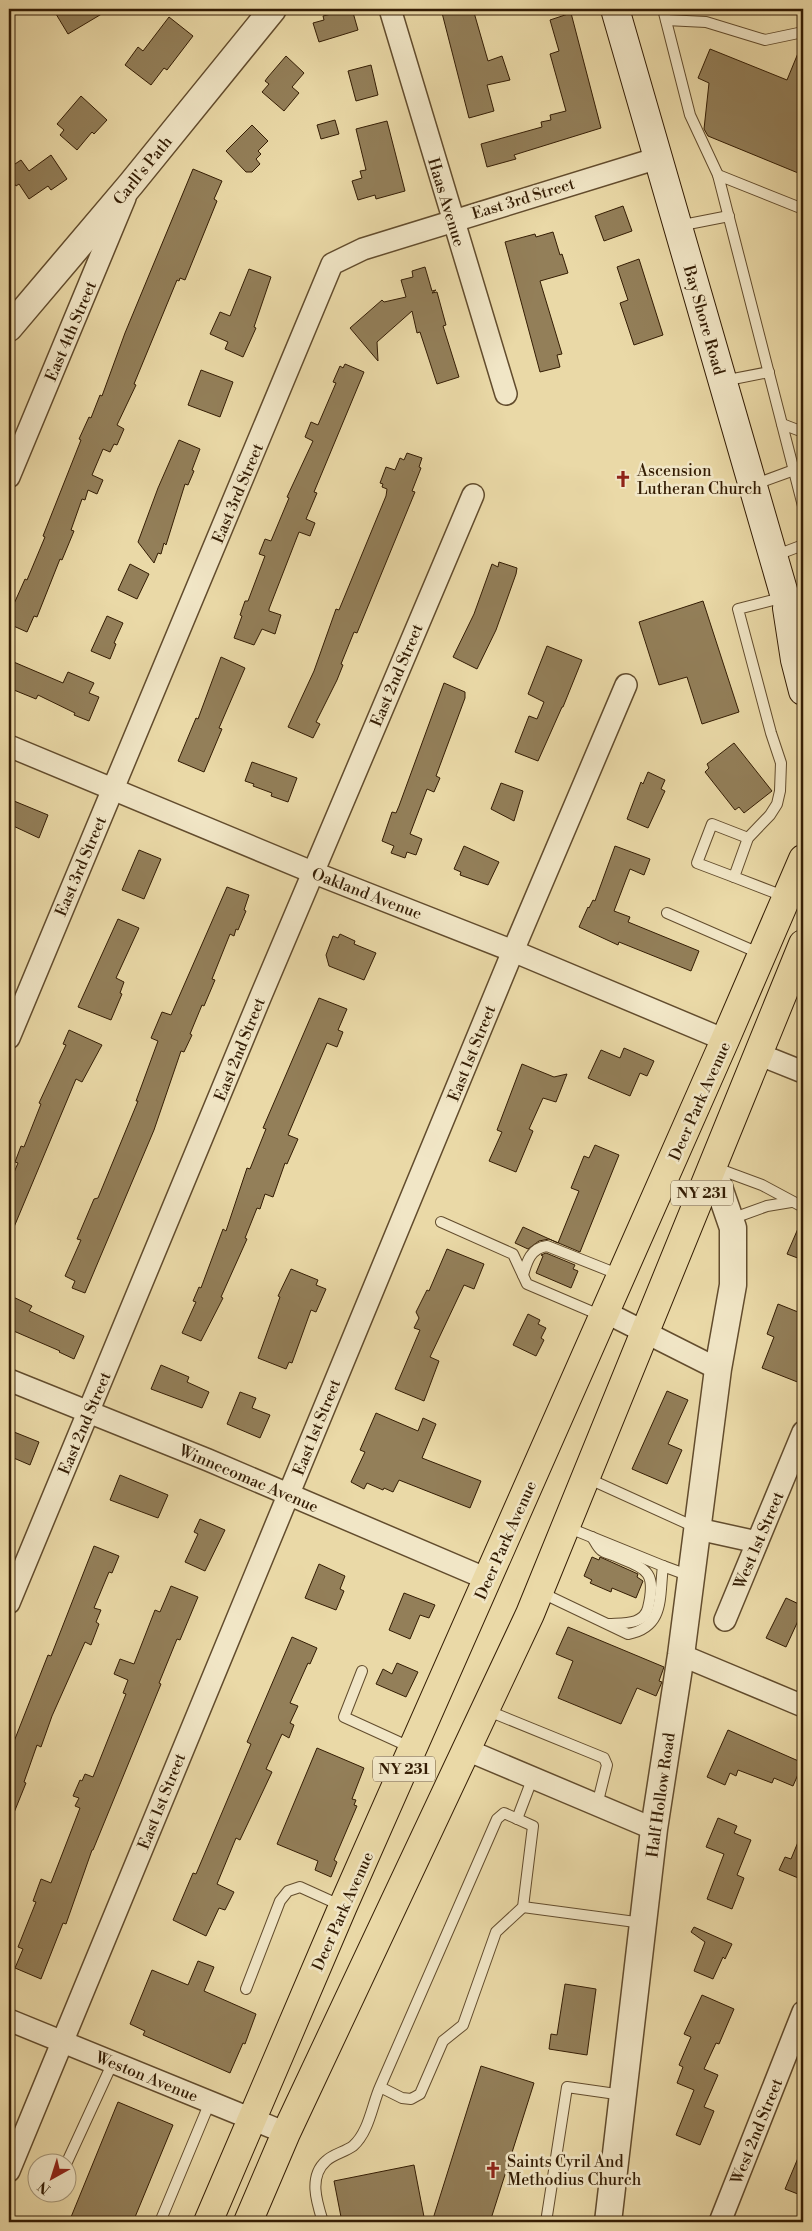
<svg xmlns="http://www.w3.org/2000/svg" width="812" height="2231" font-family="'Libre Bodoni',serif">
  <rect width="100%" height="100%" fill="#ead9a7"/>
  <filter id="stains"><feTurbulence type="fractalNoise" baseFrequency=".004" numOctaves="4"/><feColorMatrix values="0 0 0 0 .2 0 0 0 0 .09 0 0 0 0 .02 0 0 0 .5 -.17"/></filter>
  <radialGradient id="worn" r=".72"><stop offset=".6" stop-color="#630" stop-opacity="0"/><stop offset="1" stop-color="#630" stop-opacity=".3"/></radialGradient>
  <g fill="#937f59" stroke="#341d04">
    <path d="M66 9H110L68 34 56 14Z"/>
    <path d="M352 9 358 30 319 42 313 23 324 20 323 16Z"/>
    <path d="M441 9H473L488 61 502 56 510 80 487 85 494 111 469 118Z"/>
    <path d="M571 13 601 128 514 155 516 159 487 167 481 144 542 127 541 122 551 120 550 115 566 111 550 54 559 51 550 20Z"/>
    <path d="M169 17 193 36 167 70 164 68 151 85 125 65 138 47 143 51Z"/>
    <path d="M803 41V175L708 136 704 129 709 83 698 78 710 49 787 80Z"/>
    <path d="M286 56 304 73 292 87 299 93 284 111 262 92 269 84 265 81 268 77Z"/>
    <path d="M371 65 378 95 356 101 348 71Z"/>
    <path d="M81 96 107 120 94 134 92 132 77 150 60 135 64 130 57 124Z"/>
    <path d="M335 120 339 134 321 139 317 125Z"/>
    <path d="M387 121 405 191 376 199 375 195 358 200 352 181 362 178 360 171 366 170 356 129Z"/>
    <path d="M252 125 268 141 258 151 261 154 256 159 260 164 252 172H246L226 151Z"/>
    <path d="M51 155 67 179 51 190 48 186 29 199 19 184 16 186 9 176V168L21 160 29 171Z"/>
    <path d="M193 169 222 181 214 199 217 201 185 280 180 278 179 281 177 280 134 384 136 385 117 425 124 429 117 445 114 444 110 452 103 449 92 475 103 480 97 494 88 490 85 500 82 499 71 530 74 531 62 560 60 559 37 617 34 616 27 632 9 624V615L25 579 27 580 45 537 43 536 81 440 79 439 89 417 91 418 100 395 102 396 125 333Z"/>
    <path d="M623 206 632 231 604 241 595 216Z"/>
    <path d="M553 232 560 255 562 254 568 273 540 281 562 354 557 355 560 367 540 372 505 242 535 234 536 237Z"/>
    <path d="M639 259 663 335 634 345 620 303 628 300 617 267Z"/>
    <path d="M425 267 432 291 436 290 432 293 437 292 446 325 443 326 459 377 437 384 420 332 417 333 412 311 377 342 378 361 350 328 382 300 384 302 406 297 401 280 413 277 412 271Z"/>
    <path d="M249 269 271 277 254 327 256 328 243 357 225 349 228 342 210 334 220 312 230 316Z"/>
    <path d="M345 364 364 372 314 492 317 493 306 519 315 523 310 536 299 532 269 609V611L281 615 275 634 262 629 254 645 234 638 242 616 240 615 245 601H248L265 556 259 554 265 539 271 541 289 498 287 497 313 441 305 437 311 422 318 425 336 383 333 382 340 366 343 368Z"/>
    <path d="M201 370 233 382 220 417 188 405Z"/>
    <path d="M179 440 200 449 192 470 194 471 188 485 185 484 166 545 164 543 161 554 158 553 154 563 138 542 158 488Z"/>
    <path d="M407 453 422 458 419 467 421 468 412 491 415 492 357 633 354 632 341 664 343 665 337 680 316 722 320 724 313 738 288 727 314 671 336 609 339 610 386 496 387 489 382 487 383 484 380 483 386 467 395 470 400 458 404 460Z"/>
    <path d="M499 562 517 568 516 574 496 630 477 669 453 657 474 614 492 564 498 567Z"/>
    <path d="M130 564 149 574 137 599 118 590Z"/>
    <path d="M703 601 739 712 702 724 687 677 659 685 639 622Z"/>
    <path d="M107 616 123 623 114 643 116 644 110 659 91 651Z"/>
    <path d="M547 646 582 660 563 707H562L538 761 515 752 529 716 537 719 544 702 528 694Z"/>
    <path d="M221 657 245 668 219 728 222 729 204 772 178 761 196 718 198 719Z"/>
    <path d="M9 660 63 683 68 672 94 683 89 693 99 697 89 721 74 715 75 713 38 695 36 699 9 688Z"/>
    <path d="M444 683 465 692V698L436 776 440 778 434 792 427 789 410 834 422 839 416 855 407 852 405 858 391 853 394 846 382 841 392 812 396 813 399 806Z"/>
    <path d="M734 743 772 791 744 813 739 807 735 810 705 772 709 768 707 764Z"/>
    <path d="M252 762 297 778 288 802 271 796 272 793 253 786 254 784 245 781Z"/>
    <path d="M648 772 665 780 661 789 665 791 648 828 627 819 641 782 643 784Z"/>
    <path d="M501 783 523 791 514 821 491 809Z"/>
    <path d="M14 801 48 815 39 838 9 824V815Z"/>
    <path d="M464 846 499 862 488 885 460 875 461 872 454 869Z"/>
    <path d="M615 846 650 859 644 875 630 869 614 911 630 917 628 922 699 951 691 971 619 942 618 945 579 927 588 907 589 908 593 900 595 901Z"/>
    <path d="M139 850 161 859 144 899 122 890Z"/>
    <path d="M227 887 249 895 244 910 246 911 238 930 236 929 234 936 230 934 212 979 215 980 204 1006 202 1005 190 1034 192 1035 184 1052 181 1051 154 1130 85 1293 72 1288 75 1281 65 1276 81 1240 77 1239 94 1199 98 1198 138 1101H136L158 1041 151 1038 162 1012 171 1015Z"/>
    <path d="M118 919 139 928 116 978 124 982 120 993 122 994 111 1020 78 1007Z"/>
    <path d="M340 934 355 941 354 944 376 953 364 980 329 966 326 955 333 936 338 938Z"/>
    <path d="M319 998 347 1009 338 1030 343 1032 337 1047 327 1043 288 1135 298 1139 287 1164 285 1163 273 1197 265 1194 260 1209 257 1208 245 1238 247 1239 221 1297 223 1298 201 1341 182 1333 196 1302 193 1301 199 1287 201 1288 223 1229 226 1231 247 1168 250 1169 266 1129 263 1128Z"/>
    <path d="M69 1030 102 1045 82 1082 76 1079 9 1239V1184L18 1163 15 1162 21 1146 24 1147 41 1104 39 1103 66 1045 63 1044Z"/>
    <path d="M624 1048 654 1061 647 1076 640 1073 630 1096 588 1078 601 1050 620 1058Z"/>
    <path d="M522 1064 554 1077 567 1074 556 1102 543 1098 529 1129 533 1131 516 1172 489 1161 502 1132 497 1130Z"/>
    <path d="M595 1145 619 1155 580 1252 549 1239 539 1241 528 1249 515 1243 523 1227 558 1243 579 1191 571 1188 584 1156 589 1158Z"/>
    <path d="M803 1217V1260L787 1254Z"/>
    <path d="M447 1249 484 1264 474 1289 464 1285 430 1357 439 1361 424 1401 395 1389 420 1330 414 1328 419 1318 416 1312 427 1290 429 1291Z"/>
    <path d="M546 1253 575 1265 573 1269 578 1271 571 1288 536 1273 543 1256 541 1255Z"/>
    <path d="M291 1269 318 1280 316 1285 326 1289 316 1312 311 1310 292 1363 289 1362 286 1369 258 1358 280 1297 278 1296Z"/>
    <path d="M9 1295 32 1306 29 1311 84 1336 74 1359 59 1352 60 1351 9 1329Z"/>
    <path d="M778 1304 803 1314V1374L800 1383 762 1368 774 1337 767 1334Z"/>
    <path d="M528 1314 540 1320 538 1324 546 1328 541 1338 544 1340 536 1356 513 1345Z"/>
    <path d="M161 1365 189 1377 187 1382 209 1392 202 1408 151 1389Z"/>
    <path d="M667 1391 688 1400 668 1444 682 1450 667 1484 632 1469Z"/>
    <path d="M240 1392 256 1398 252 1408 270 1415 260 1438 227 1424Z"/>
    <path d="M376 1413 418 1431 423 1418 436 1424 422 1458 481 1481 470 1508 399 1480 393 1492 384 1488 383 1490 367 1483 364 1489 351 1482 365 1452 360 1450Z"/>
    <path d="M9 1430 39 1442 30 1465 9 1456Z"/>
    <path d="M120 1475 168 1495 158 1518 110 1500Z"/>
    <path d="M200 1519 225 1530 205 1571 185 1562 198 1534 194 1532Z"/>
    <path d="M94 1546 119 1556 112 1573 109 1572 94 1608 101 1610 96 1622 99 1624 91 1645 85 1642 52 1716 41 1747 37 1745 24 1782 26 1783 9 1825V1759L11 1749 48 1655 51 1656Z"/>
    <path d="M592 1557 599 1560 600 1557 638 1574 637 1577 643 1581 636 1598 612 1588 611 1592 590 1583 592 1580 584 1576Z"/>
    <path d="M319 1564 345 1576 340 1589 344 1591 336 1610 305 1598Z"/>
    <path d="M171 1586 198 1597 180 1640 177 1639 159 1683 161 1684 93 1850H92L66 1924 63 1923 41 1979 15 1968 23 1949 18 1947 36 1902 33 1901 41 1879 51 1883 80 1808 75 1806 79 1798 73 1796 80 1780 82 1781 85 1774 93 1777 126 1694 123 1693 128 1680 114 1674 120 1659 134 1664 155 1610 160 1612Z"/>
    <path d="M404 1593 435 1605 429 1618 420 1615 410 1639 389 1630Z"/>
    <path d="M786 1598 803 1606V1610L786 1647 766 1638Z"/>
    <path d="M568 1627 664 1667 659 1681 662 1682 656 1696 637 1688 621 1724 558 1698 573 1661 556 1654Z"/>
    <path d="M292 1637 317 1648 310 1664 308 1663 290 1703 298 1706 290 1723 294 1725 289 1738 282 1734 266 1769 272 1772 240 1840 236 1838 217 1884 234 1892 225 1910 219 1908 206 1936 173 1920 193 1873 196 1874 251 1744 247 1742Z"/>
    <path d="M397 1663 418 1672 406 1697 376 1684 383 1669 392 1674Z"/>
    <path d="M728 1730 803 1763 793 1786 774 1778 772 1783 738 1770 736 1776 730 1773 725 1785 707 1777Z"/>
    <path d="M317 1748 364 1768 352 1799 356 1800 354 1805 357 1806 334 1860 337 1862 331 1877 315 1870 318 1861 277 1844Z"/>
    <path d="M718 1818 737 1826 734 1833 751 1840 737 1875 744 1878 732 1909 707 1899 724 1854 706 1847Z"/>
    <path d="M803 1830V1880L779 1870 785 1857 791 1859Z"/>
    <path d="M694 1927 732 1944 725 1959 723 1957 713 1979 694 1971 705 1942 691 1932Z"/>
    <path d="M198 1961 214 1967 204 1991 256 2014 245 2044 243 2043 230 2073 143 2035 145 2031 130 2024 152 1970 188 1985Z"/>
    <path d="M565 1984 596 1989 587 2055 549 2049 551 2034 557 2035Z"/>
    <path d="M702 1995 734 2009 719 2044 716 2043 704 2069 718 2075 704 2107 714 2111 700 2145 676 2135 694 2090 677 2083 683 2067 679 2065 691 2037 684 2034Z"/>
    <path d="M481 2066 534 2083 490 2222H432Z"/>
    <path d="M118 2102 173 2125 133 2222H69Z"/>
    <path d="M803 2146V2196L785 2189Z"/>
    <path d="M414 2165 425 2222H342L334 2181Z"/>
  </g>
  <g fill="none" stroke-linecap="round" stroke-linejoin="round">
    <g stroke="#624c2d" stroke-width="12">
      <g id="service">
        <path d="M663 9 690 115 718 175"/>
        <path d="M666 20 706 22 765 40 803 32"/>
        <path d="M803 209 718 175 803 506"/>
        <path d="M678 226 729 216"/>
        <path d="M723 381 769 372"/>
        <path d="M782 424 803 432"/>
        <path d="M753 485 794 470"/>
        <path d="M774 556 803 545"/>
        <path d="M785 597 738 609 771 733 781 763 780 791 777 804 770 815 748 838 734 877 786 897"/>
        <path d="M734 877 697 863 712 824 748 838"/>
        <path d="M667 913 761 954"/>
        <path d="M716 1168 762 1185 803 1207"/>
        <path d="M731 1219 767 1206 791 1202"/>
        <path d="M441 1222 513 1254 527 1284 602 1316"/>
        <path d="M523 1275C527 1261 531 1248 547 1246L620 1275"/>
        <path d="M587 1478 697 1528"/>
        <path d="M592 1537C595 1541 597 1547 601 1550 604 1553 611 1554 615 1556 646 1569 657 1570 648 1608 644 1625 623 1623 609 1624"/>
        <path d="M663 1566 690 1576"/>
        <path d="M540 1592 628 1634C665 1627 659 1597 663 1566L567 1527"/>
        <path d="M362 1671 344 1717 412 1748"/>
        <path d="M486 1710 604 1758 607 1765 597 1805"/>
        <path d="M517 1819 533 1777"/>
        <path d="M523 1907 643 1923"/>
        <path d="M246 1989 280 1901 288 1891 300 1887 342 1906"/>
        <path d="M67 2162 113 2062"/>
        <path d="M160 2222 210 2102"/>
        <path d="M323 2222C317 2203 308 2177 326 2161 333 2154 345 2152 353 2146 369 2132 372 2105 380 2087L497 1819 504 1813 533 1826 523 1907 496 1932 463 2025 443 2041 420 2094 411 2099 402 2098 380 2087"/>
        <path d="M546 2222 567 2087 623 2095"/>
      </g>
    </g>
    <g stroke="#624c2d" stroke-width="24">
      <g id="minor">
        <path d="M390 9 506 394"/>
        <path d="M9 477 125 198"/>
        <path d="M9 746 312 872 513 951 725 1040"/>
        <path d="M9 1038 332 264 363 249 658 158"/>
        <path d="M758 1054 803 1072"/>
        <path d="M605 1312 718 1369"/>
        <path d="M9 1380 208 1460 487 1579"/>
        <path d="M698 1529 757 1542"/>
        <path d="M9 1603 260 998 473 495"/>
        <path d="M725 1620 803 1432"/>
        <path d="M681 1655 803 1706"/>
        <path d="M467 1750 654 1829"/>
        <path d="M9 2020 286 2133"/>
        <path d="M9 2171 513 951 626 685"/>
        <path d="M720 2222 803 2012"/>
      </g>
    </g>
    <g stroke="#624c2d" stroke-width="29">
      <g id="tertiary">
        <path d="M9 328 131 184 273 9"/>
        <path d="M608 2222 654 1829 681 1655 718 1369 733 1285V1228L712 1167"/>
      </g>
    </g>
    <g stroke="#341d04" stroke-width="30">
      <g id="secondary">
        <path d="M615 9 785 597 796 618 803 628"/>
        <path d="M787 608 795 660 803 691"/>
      </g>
    </g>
    <g stroke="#341d04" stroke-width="30">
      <g id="primary">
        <path d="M208 2222 343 1906 725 1040 803 859"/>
        <path d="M248 2222 286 2133 530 1614 803 944"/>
      </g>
    </g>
    <use href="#service" stroke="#f1e6c6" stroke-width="10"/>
    <use href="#minor" stroke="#f1e6c6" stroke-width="21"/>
    <use href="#tertiary" stroke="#f1e6c6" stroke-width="26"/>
    <use href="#secondary" stroke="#f1e6c6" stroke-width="28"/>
    <use href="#primary" stroke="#ead9a7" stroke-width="28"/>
  </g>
  <defs>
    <g id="church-bare" transform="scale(1.35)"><path d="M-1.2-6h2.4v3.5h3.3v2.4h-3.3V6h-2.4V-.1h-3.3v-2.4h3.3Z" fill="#8f2418" stroke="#f1e6c6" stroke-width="2.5" paint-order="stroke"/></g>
  </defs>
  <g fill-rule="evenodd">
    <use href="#church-bare" x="623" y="479"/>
    <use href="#church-bare" x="493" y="2170"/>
  </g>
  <g text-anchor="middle" stroke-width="5" stroke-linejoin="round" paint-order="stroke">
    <g fill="#f1e6c6" stroke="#6d593e" stroke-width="1">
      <rect x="671" y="1180.5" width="62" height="25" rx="4"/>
      <rect x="373" y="1756.5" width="62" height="25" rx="4"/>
    </g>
    <g font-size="15" font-weight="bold" fill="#341d04">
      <text x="702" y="1198">NY 231</text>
      <text x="404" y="1774">NY 231</text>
    </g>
    <g font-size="16" fill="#341d04" stroke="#f1e6c6">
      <text transform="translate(142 170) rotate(-51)" y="6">Carll's Path</text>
      <text transform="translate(523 198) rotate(-17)" y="6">East 3rd Street</text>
      <text transform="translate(447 202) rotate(73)" y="6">Haas Avenue</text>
      <text transform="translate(705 320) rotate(74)" y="6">Bay Shore Road</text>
      <text transform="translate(70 331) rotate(-67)" y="6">East 4th Street</text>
      <text transform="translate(237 493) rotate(-67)" y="6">East 3rd Street</text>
      <text transform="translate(396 675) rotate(-67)" y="6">East 2nd Street</text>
      <text transform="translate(80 866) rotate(-67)" y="6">East 3rd Street</text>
      <text transform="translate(367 893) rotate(21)" y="6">Oakland Avenue</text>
      <text transform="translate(239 1049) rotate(-68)" y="6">East 2nd Street</text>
      <text transform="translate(471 1053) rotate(-68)" y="6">East 1st Street</text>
      <text transform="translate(699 1101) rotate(-66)" y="6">Deer Park Avenue</text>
      <text transform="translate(84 1423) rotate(-67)" y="6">East 2nd Street</text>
      <text transform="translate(316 1427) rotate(-68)" y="6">East 1st Street</text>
      <text transform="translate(249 1478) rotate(23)" y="6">Winnecomac Avenue</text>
      <text transform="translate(505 1540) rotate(-66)" y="6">Deer Park Avenue</text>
      <text transform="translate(758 1540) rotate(-67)" y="6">West 1st Street</text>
      <text transform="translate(660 1795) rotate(-82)" y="6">Half Hollow Road</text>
      <text transform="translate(161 1801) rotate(-68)" y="6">East 1st Street</text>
      <text transform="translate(342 1911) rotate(-66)" y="6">Deer Park Avenue</text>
      <text transform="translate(147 2076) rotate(22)" y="6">Weston Avenue</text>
      <text transform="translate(756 2131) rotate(-68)" y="6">West 2nd Street</text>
    </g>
    <g font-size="16" fill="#341d04" stroke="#f1e6c6" text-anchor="start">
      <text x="637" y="476">Ascension<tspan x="637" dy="18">Lutheran Church</tspan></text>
      <text x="507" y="2167">Saints Cyril And<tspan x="507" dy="18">Methodius Church</tspan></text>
    </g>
  </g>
  <rect width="812" height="2231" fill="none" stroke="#ead9a7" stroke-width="30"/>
  <rect x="10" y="10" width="792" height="2211" fill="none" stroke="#341d04" stroke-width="2.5"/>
  <rect x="15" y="15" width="782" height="2201" fill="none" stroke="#341d04"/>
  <g transform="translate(52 2178) rotate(219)"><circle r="24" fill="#f1e6c6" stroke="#a59678"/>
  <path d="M0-4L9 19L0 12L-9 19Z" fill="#8f2418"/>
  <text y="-8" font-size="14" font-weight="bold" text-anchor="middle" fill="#341d04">N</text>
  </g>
  <rect width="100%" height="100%" filter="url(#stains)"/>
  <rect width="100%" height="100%" fill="url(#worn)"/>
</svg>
